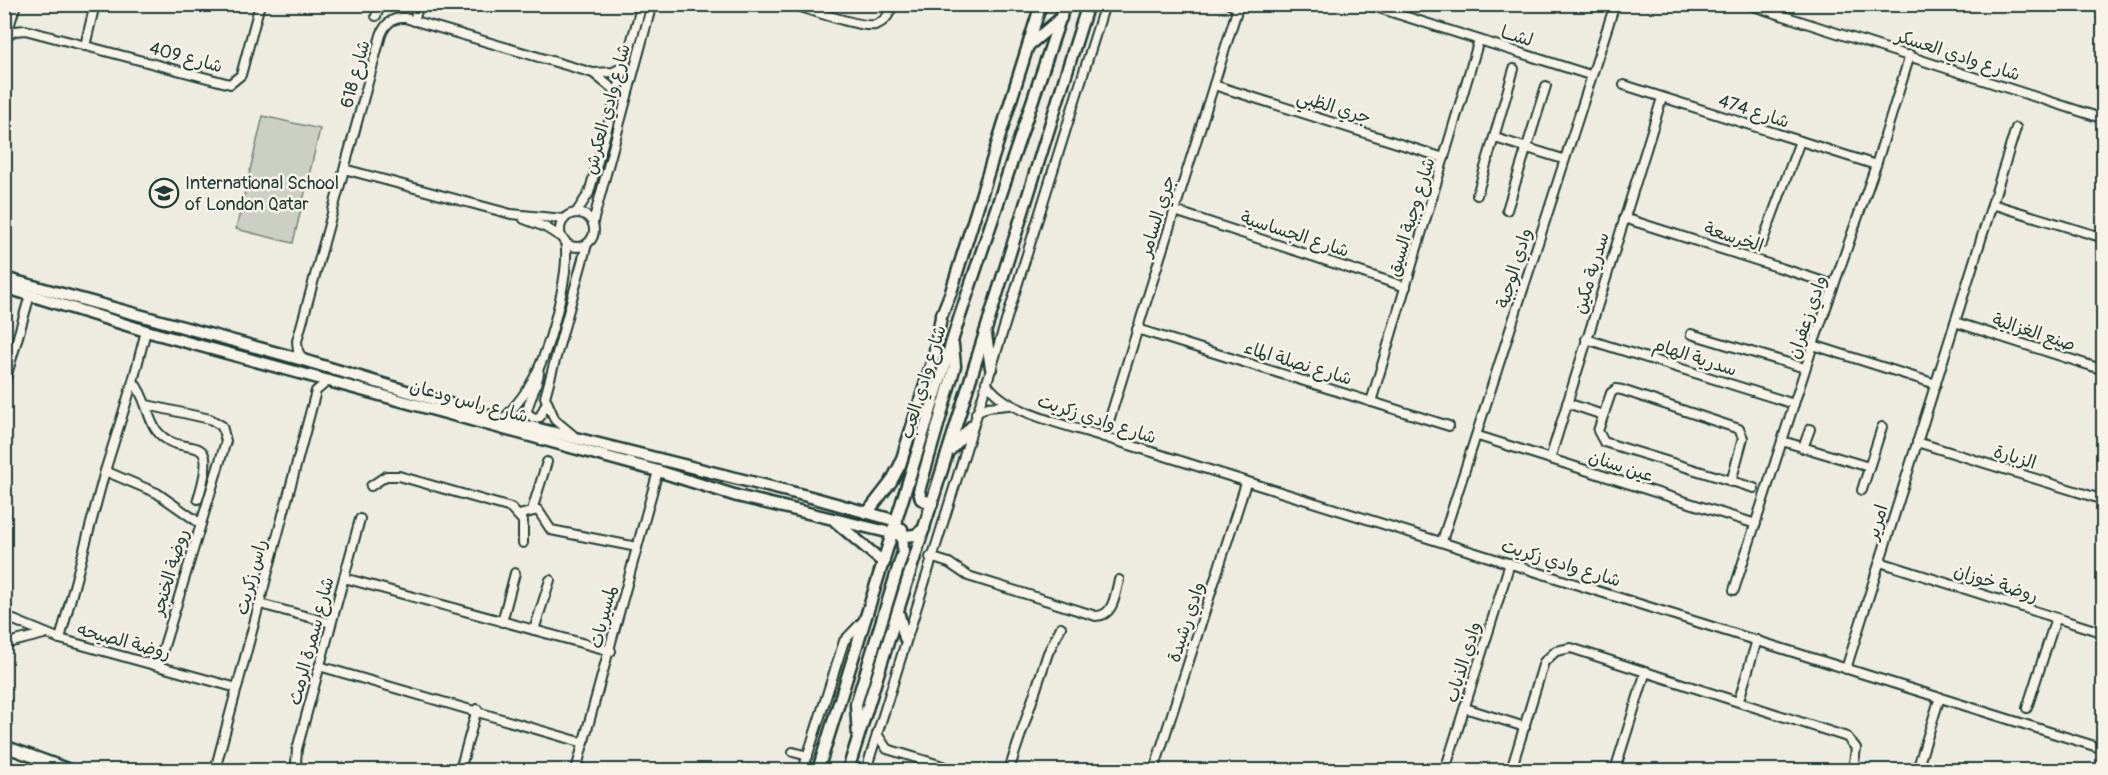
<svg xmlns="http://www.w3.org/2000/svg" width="2108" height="775" font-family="Pangolin,'Playpen Sans Arabic',sans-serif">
  <rect width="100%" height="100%" fill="#eeece1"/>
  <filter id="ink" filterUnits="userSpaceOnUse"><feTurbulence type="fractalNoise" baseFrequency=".0167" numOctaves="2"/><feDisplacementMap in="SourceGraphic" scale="12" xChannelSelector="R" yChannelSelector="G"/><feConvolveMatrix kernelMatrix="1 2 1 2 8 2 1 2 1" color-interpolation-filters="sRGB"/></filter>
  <g filter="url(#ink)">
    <path fill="#cccfc4" stroke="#76867c" stroke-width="1.5" d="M263 116 320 129 293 243 236 229Z"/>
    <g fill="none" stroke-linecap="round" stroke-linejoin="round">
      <g stroke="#1f3d34" stroke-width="12">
        <g id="street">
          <path d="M791 4C808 9 860 28 875 25 885 22 890 14 893 4"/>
          <path d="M1229 4 1238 8"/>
          <path d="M1366 4 1590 75"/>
          <path d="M1747 4 2104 119"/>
          <path d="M4 15 8 4"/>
          <path d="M376 16 381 4"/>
          <path d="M414 21 419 4"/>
          <path d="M6 36 15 31 25 30 230 84 241 75 260 4"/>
          <path d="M4 43 16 4"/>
          <path d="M85 46 95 4"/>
          <path d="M594 73 613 72 625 66"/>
          <path d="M1214 85 1444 158"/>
          <path d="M1624 85 1876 165"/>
          <path d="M1495 138 1563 159"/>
          <path d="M344 169 511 214 564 219"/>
          <path d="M1477 195 1514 69"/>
          <path d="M1992 204 2104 238"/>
          <path d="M1507 210 1546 86"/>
          <path d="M1175 211 1406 287"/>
          <circle cx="577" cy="230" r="17"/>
          <path d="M576 213 589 193 642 4"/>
          <path d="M1624 218 1834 285"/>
          <path d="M524 219 545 227 561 237"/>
          <path d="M593 222 652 4"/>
          <path d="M1762 243 1800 141"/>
          <path d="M1955 322 2104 370"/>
          <path d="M1137 329 1449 426"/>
          <path d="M146 331 133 381C147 398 147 419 157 431 183 463 222 422 198 499"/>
          <path d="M1691 334 1805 368"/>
          <path d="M1586 339 1794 404"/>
          <path d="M1813 345 1936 384"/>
          <path d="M303 360 298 351 297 341 381 35C385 24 392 17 405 18L593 73 618 93"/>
          <path d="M539 373C538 384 526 407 527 413L534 418 540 417 546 404"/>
          <path d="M986 382C1005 414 1069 425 1104 437L2104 749"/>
          <path d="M4 385 30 295"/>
          <path d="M1371 402 1479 40"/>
          <path d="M1567 403 1603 415"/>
          <path d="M147 405 210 419 222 426 226 441 201 524"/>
          <path d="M976 413 988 407 1008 405"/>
          <path d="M503 420C516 405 528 391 536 374 550 346 571 271 565 241"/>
          <path d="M573 435 555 420 545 397 587 244"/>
          <path d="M1478 436 1756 524"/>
          <path d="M1104 437 1239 4"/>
          <path d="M1782 441 1869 467"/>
          <path d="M1917 442 2104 500"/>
          <path d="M1803 448 1810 429"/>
          <path d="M1550 459 1662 98"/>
          <path d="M105 471 157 493 201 524 158 666"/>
          <path d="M1731 482 1743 438 1739 429 1622 390 1616 389 1611 393 1598 431 1604 442 1754 488"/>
          <path d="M371 486 386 476H399L511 508 523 521V543"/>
          <path d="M1862 490 1882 427"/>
          <path d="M532 510 547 462"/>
          <path d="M519 515 538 510 551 530 637 547"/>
          <path d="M1442 541 1615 4"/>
          <path d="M930 557 949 563 968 576 1096 616C1114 616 1115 594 1119 580"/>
          <path d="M1880 562 2104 633"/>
          <path d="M344 578 611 651"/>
          <path d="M1734 590 1813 345 1876 165 1910 55"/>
          <path d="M260 604 331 623"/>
          <path d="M4 616 60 639 237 688"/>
          <path d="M502 622 515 573"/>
          <path d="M534 630 550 580"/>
          <path d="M60 639 105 471 133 381"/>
          <path d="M4 641 12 642 44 634"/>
          <path d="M319 666 584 743"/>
          <path d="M1846 669 2016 128"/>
          <path d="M1739 700 1757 640"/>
          <path d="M1465 708 1525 727"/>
          <path d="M2027 708 2056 618"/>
          <path d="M877 734 887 749 956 770"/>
          <path d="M793 752 808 756"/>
          <path d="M215 770 316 391 329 380"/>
          <path d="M299 770 296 763 297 749 360 519"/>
          <path d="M460 770 477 709"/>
          <path d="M576 770 658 471"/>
          <path d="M803 770 844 641 865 619"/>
          <path d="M866 770 1105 4"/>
          <path d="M1009 770 1048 653 1061 627"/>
          <path d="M1154 770 1246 483"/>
          <path d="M1445 770 1510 563"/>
          <path d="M1511 770 1544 662 1556 651 1571 648 1847 737 1856 748 1853 770"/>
          <path d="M1615 770 1646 671"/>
          <path d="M1917 770 1940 697"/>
        </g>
      </g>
      <g stroke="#1f3d34" stroke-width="15">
        <g id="secondary">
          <path d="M1029 45 1061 18"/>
          <path d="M4 278 303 360 503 420 811 497 897 521"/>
          <path d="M4 287 146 331 658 471 737 496 904 536 915 535 924 529"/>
          <path d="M986 335 991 368"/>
          <path d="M950 450 972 426"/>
          <path d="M932 504 921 499 919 491 955 366 953 345"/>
          <path d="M867 513 891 482 900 465 934 356 941 317 951 292 1041 4"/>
          <path d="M836 522 884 563"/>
          <path d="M899 615 905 638"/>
          <path d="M858 737 856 704 903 552 902 529"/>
          <path d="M4 746 70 770"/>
          <path d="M818 770 959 319 1065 4"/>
          <path d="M848 770 1088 4"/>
        </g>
      </g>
      <use href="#street" stroke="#f7f3e8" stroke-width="8"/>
      <use href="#secondary" stroke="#f7f3e8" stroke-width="10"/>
    </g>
  </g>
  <defs>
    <g id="school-ring" transform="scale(1.5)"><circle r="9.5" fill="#f7f3e8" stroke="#1f3d34" stroke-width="1.5"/><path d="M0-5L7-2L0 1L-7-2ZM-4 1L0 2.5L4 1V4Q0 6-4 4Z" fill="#1f3d34"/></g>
  </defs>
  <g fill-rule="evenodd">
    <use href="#school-ring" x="164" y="193"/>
  </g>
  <g text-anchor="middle" stroke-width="5" stroke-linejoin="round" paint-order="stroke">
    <g font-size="18" fill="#1f3d34" stroke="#f7f3e8">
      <text transform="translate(1517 36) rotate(17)" y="6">لشــا</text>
      <text transform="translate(1958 55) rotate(18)" y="6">شارع وادي العسكر</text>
      <text transform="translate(186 57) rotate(15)" y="6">شارع 409</text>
      <text transform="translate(355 74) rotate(-75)" y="6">شارع 618</text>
      <text transform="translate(1334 107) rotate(17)" y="6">جري الظبي</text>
      <text transform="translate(607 109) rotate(-75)" y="6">شارع وادي العكرش</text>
      <text transform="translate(1754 111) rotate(18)" y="6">شارع 474</text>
      <text transform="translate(1157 216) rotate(-73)" y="6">جري السامر</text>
      <text transform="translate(1411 217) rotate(-73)" y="6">شارع وجبة السيق</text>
      <text transform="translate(1295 234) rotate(18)" y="6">شارع الجساسية</text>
      <text transform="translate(1734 237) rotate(18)" y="6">الخرسعة</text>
      <text transform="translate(1514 268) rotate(-73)" y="6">وادي الوجبة</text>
      <text transform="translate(1591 273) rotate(-73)" y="6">سدرية مكين</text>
      <text transform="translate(1807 317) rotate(-71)" y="6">وادي زعفران</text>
      <text transform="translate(2034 332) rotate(18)" y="6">صنع الغزالية</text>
      <text transform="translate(1695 357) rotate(18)" y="6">سدرية الهام</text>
      <text transform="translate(1298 363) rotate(17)" y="6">شارع نصلة الماء</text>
      <text transform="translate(923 382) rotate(-73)" y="6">شارع وادي العب</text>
      <text transform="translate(469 401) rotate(15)" y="6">شارع راس ودعان</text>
      <text transform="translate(1097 419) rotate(18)" y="6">شارع وادي زكريت</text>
      <text transform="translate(2015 457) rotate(17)" y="6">الزبارة</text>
      <text transform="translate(1621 466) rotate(18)" y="6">عين سنان</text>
      <text transform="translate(1877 522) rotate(-73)" y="6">امرير</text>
      <text transform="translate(1561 563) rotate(17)" y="6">شارع وادي زكريت</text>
      <text transform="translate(170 572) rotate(-73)" y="6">روضة الخنجر</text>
      <text transform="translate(251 577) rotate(-75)" y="6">راس زكريت</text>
      <text transform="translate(1996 583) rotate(18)" y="6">روضة خوزان</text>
      <text transform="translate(603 617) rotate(-76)" y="6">لمسيربات</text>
      <text transform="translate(1186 622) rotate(-72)" y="6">وادي رشيدة</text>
      <text transform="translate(124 641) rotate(15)" y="6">روضة الصيحه</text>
      <text transform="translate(311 641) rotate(-75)" y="6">شارع سمرة الرمث</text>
      <text transform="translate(1463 662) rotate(-73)" y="6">وادي الذياب</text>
    </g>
    <g font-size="18" fill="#1f3d34" stroke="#f7f3e8" text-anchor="start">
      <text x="185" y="189">International School<tspan x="185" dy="21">of London Qatar</tspan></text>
    </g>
  </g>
  <rect width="2108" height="775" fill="none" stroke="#f7f3e8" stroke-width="24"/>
  <rect x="12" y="12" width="2084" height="751" fill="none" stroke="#1f3d34" stroke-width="2" filter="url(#ink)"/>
</svg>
